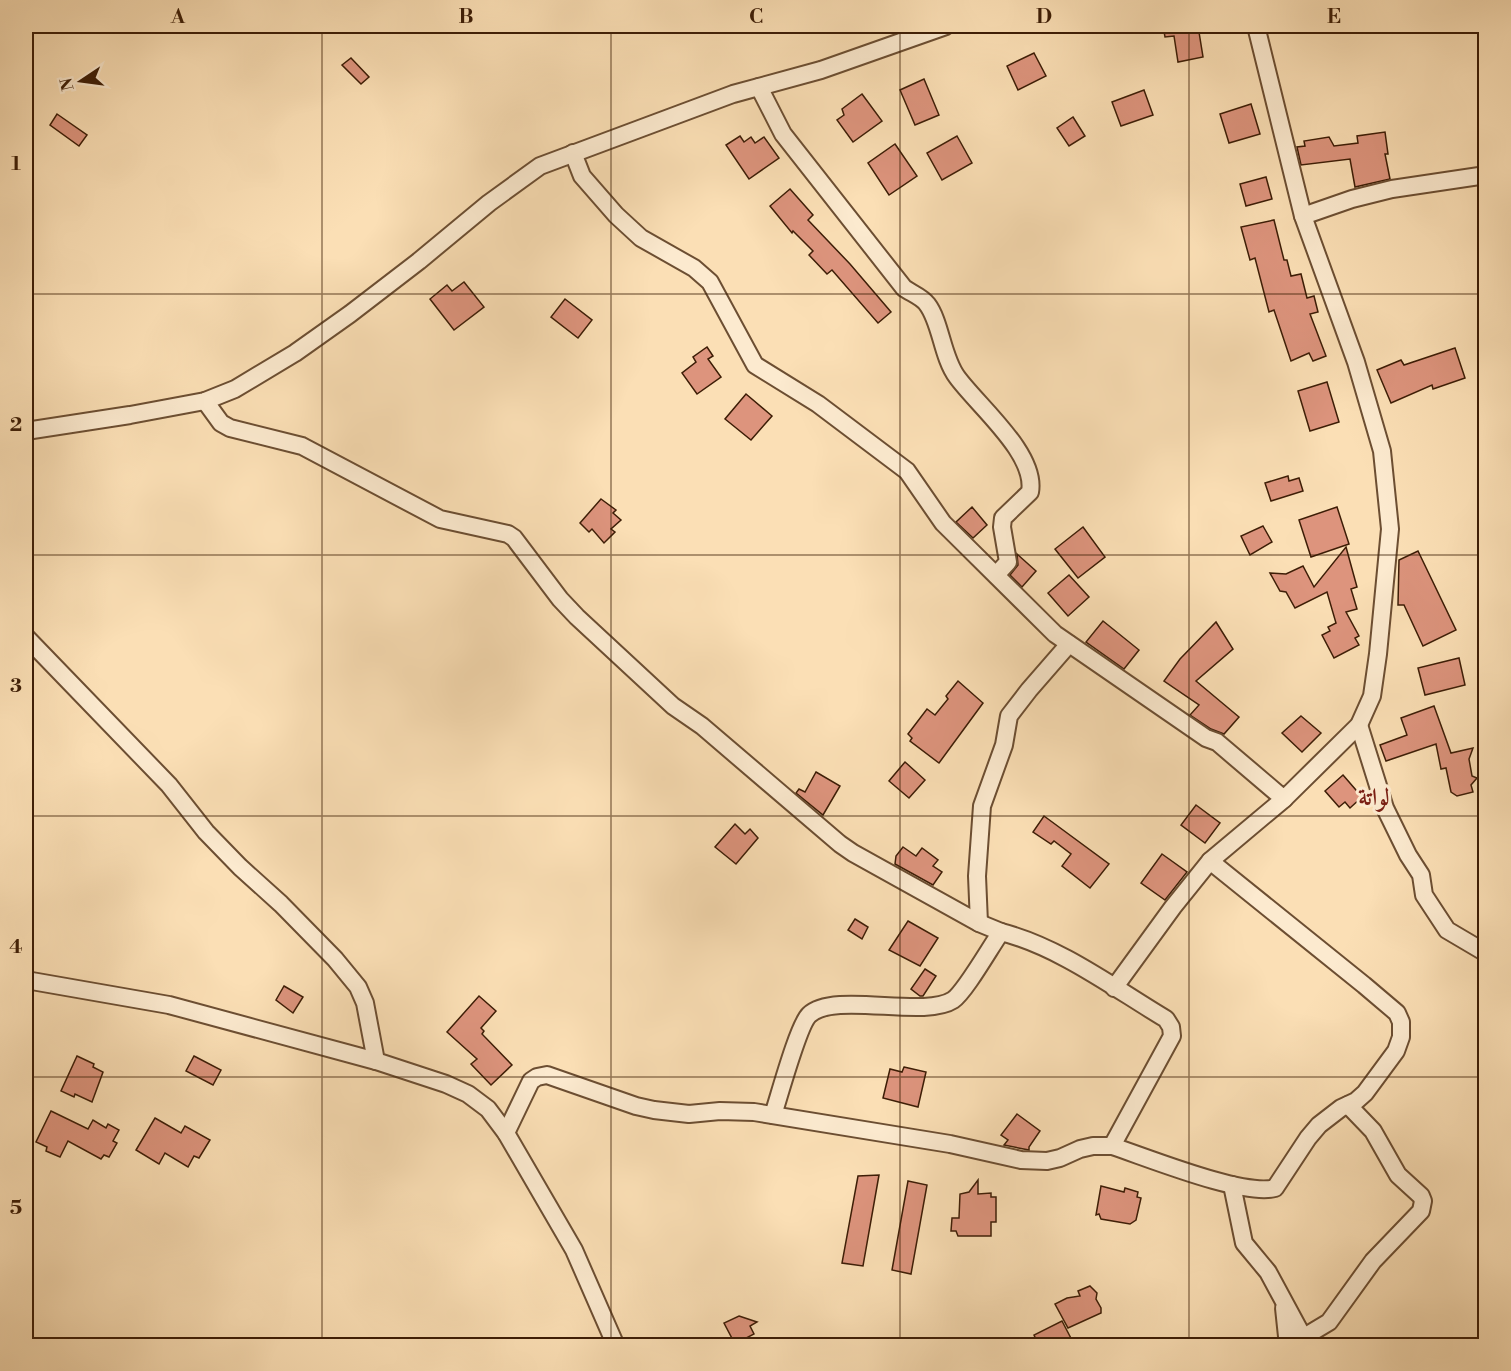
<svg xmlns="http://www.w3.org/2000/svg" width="1511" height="1371" font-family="'Libre Bodoni',Amiri,serif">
  <rect width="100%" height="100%" fill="#fbdfb5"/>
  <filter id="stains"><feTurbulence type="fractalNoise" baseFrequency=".00333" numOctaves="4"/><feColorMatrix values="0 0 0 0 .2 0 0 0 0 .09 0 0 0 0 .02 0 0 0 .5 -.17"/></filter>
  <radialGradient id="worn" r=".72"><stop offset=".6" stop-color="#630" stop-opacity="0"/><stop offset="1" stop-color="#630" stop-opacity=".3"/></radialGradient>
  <g fill="#dd947d" stroke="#3d1d06" stroke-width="1.5">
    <path d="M1163 26H1198L1203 57 1178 62 1174 36 1165 37Z"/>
    <path d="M1034 53 1046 76 1018 90 1007 66Z"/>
    <path d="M351 58 369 77 361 84 342 65Z"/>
    <path d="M924 79 939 115 915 125 900 90Z"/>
    <path d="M1144 90 1153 115 1121 126 1112 102Z"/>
    <path d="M862 94 882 121 853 142 837 120 844 115 842 109Z"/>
    <path d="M1251 104 1260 134 1229 143 1220 114Z"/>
    <path d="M57 114 87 135 79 146 50 125Z"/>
    <path d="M1073 117 1085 136 1069 146 1057 128Z"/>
    <path d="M1385 132 1388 154H1385L1390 179 1355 187 1350 159 1301 165 1297 147 1305 146 1304 141 1329 137 1334 146 1358 143 1357 136Z"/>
    <path d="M740 136 744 142 751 137 755 143 764 137 779 158 749 179 726 145Z"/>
    <path d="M957 136 972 163 942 180 927 153Z"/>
    <path d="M895 144 917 176 889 195 868 163Z"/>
    <path d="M1266 177 1272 199 1246 206 1240 184Z"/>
    <path d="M790 189 813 215 808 220 850 264 891 312 878 323 832 270 827 274 809 255 813 251 793 231 792 233 770 206Z"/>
    <path d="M1274 220 1284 260H1287L1291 276 1301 274 1307 298 1314 296 1318 312 1310 314 1326 356 1313 361 1309 353 1291 361 1274 310 1269 312 1255 258 1250 260 1241 227Z"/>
    <path d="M464 282 484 307 454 330 430 299 447 285 452 291Z"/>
    <path d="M565 299 592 320 578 338 551 317Z"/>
    <path d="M707 347 713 356 708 359 721 377 697 394 682 373 696 362 693 357Z"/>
    <path d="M1455 348 1465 378 1433 389 1432 385 1391 403 1377 370 1401 360 1404 365Z"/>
    <path d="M1327 382 1339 422 1310 431 1298 391Z"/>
    <path d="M746 394 772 416 751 440 725 419Z"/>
    <path d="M1288 476 1289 481 1299 478 1303 491 1271 501 1265 483Z"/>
    <path d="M601 499 616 510 613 513 621 520 611 529 615 532 604 543 592 529 589 532 580 523Z"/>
    <path d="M972 507 987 525 973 538 956 522Z"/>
    <path d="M1337 507 1349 544 1311 557 1299 520Z"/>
    <path d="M1263 526 1272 542 1250 555 1241 536Z"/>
    <path d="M1083 527 1105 557 1078 578 1055 549Z"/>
    <path d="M1346 547 1357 587 1351 589 1357 609 1346 612 1359 636 1355 638 1359 645 1334 658 1322 635 1330 631 1328 627 1336 623 1327 592 1295 608 1286 592 1280 591 1270 573 1286 574 1303 566 1314 587Z"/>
    <path d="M1418 551 1456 630 1423 646 1404 605H1398L1399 560Z"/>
    <path d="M1017 554 1036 571 1022 587 1010 575 1018 565Z"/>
    <path d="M1069 575 1089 597 1068 616 1048 593Z"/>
    <path d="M1103 621 1139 650 1124 669 1086 642Z"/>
    <path d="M1216 622 1233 649 1196 681 1239 717 1224 734 1211 729 1190 715 1199 705 1164 681 1180 659Z"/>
    <path d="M1459 658 1465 685 1425 695 1418 668Z"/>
    <path d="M958 681 983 703 939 763 910 741 912 738 908 734 927 709 935 715 948 699 946 696Z"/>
    <path d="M1434 706 1451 753 1473 748 1469 759 1472 776 1477 778 1471 785 1473 792 1457 796 1451 792 1446 768 1441 769 1436 744 1386 761 1380 745 1407 735 1401 718Z"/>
    <path d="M1301 716 1321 733 1302 752 1282 733Z"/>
    <path d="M905 762 925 780 909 798 889 781Z"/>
    <path d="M816 772 840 786 823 815 796 793 799 789 805 792Z"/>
    <path d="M1343 775 1362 797 1350 808 1345 802 1339 807 1325 791Z"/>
    <path d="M1196 805 1220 823 1205 843 1181 825Z"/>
    <path d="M1044 816 1109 864 1090 888 1062 866 1071 854 1054 841 1051 844 1033 832Z"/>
    <path d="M735 824 745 834 750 829 758 838 736 864 715 847Z"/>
    <path d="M903 847 916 856 922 848 938 860 933 866 942 872 933 885 895 864 896 856Z"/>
    <path d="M1162 854 1187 872 1165 900 1141 883Z"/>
    <path d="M855 919 868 927 862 939 848 930Z"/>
    <path d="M908 921 938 938 920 966 889 950Z"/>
    <path d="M925 969 936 976 923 996H920L911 989Z"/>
    <path d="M284 986 303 997 293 1013 276 1000Z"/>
    <path d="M479 996 496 1011 481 1028 484 1031 482 1034 512 1065 491 1085 471 1064 477 1059 447 1032Z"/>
    <path d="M77 1056 94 1064 93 1067 103 1072 92 1102 75 1094 74 1097 61 1091Z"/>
    <path d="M194 1056 221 1070 213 1085 186 1071Z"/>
    <path d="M904 1067 926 1072 918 1107 883 1098 890 1069 902 1072Z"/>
    <path d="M51 1111 88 1129 93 1120 106 1128 108 1124 119 1130 113 1141 117 1143 109 1157 104 1155 101 1159 68 1141 60 1157 46 1151 47 1147 36 1142Z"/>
    <path d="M1017 1114 1040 1131 1029 1147V1150L1004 1145 1008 1140 1001 1135Z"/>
    <path d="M155 1118 181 1133 185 1126 210 1140 199 1158 194 1156 188 1167 165 1153 159 1164 136 1150Z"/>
    <path d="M879 1175 863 1266 842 1263 858 1176Z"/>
    <path d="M978 1180V1194L991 1193V1197H996V1222H991V1236H958L956 1231H951L952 1218H959L960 1194 969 1192Z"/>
    <path d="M908 1181 927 1185 911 1274 892 1270Z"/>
    <path d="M1101 1186 1124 1192 1125 1188 1138 1192 1137 1197 1141 1198 1136 1220 1130 1224 1101 1219 1099 1214 1096 1215Z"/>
    <path d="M1090 1286 1097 1293 1096 1299 1101 1308V1313L1068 1328 1055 1304 1067 1298 1080 1296 1078 1291Z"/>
    <path d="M739 1316 757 1322 750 1326 754 1334 735 1344 724 1323Z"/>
    <path d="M1062 1321 1075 1346H1039L1034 1335Z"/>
  </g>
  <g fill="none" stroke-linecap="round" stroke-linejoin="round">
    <g stroke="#6c4e32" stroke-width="20">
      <g id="minor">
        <path d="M759 87 783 134 904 288C911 293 922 297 927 304 941 322 942 357 957 377 978 406 1037 454 1030 492L1003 518 1002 527 1008 562 996 575"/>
        <path d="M573 153 582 176 616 215 641 238 694 268 710 282 755 365 818 404 907 471 943 523 1055 634 1206 738 1217 742 1284 799 1359 725 1372 696 1378 654 1390 529 1382 451 1356 362 1303 216 1256 26"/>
        <path d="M1303 216 1352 199 1392 189 1486 175"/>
        <path d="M205 401 221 423 230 428 302 446 440 519 508 534 514 538 560 599 577 617 673 706 702 726 840 844 853 853 979 923 1001 932C991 946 965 992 953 1000 924 1019 834 991 809 1015 798 1026 779 1097 773 1115"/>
        <path d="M26 431 130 415 205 401 235 389 295 353 350 314 419 261 489 203 540 166 733 94 821 70 946 26"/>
        <path d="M26 637 169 785 206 832 240 867 281 904 335 959 358 987 365 1003 376 1061 446 1084 468 1094 488 1109 506 1133 574 1250 616 1346"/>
        <path d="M1359 725 1385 808 1408 855 1421 875 1424 895 1447 930 1486 953"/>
        <path d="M979 923 977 876 982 806 1004 745 1009 716 1029 690 1069 644"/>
        <path d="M1001 932C1060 947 1114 988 1166 1019L1171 1027 1172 1036 1112 1146"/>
        <path d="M26 980 169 1005 376 1061"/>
        <path d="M1114 988 1173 907 1210 861 1284 799"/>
        <path d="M506 1133 531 1081 537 1077 547 1075 636 1106 654 1110 689 1114 720 1111 754 1112 950 1144 1021 1160 1047 1161 1060 1158 1080 1149 1093 1146H1112C1146 1157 1244 1197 1275 1188L1308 1138 1319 1125 1341 1108 1356 1101 1365 1093 1396 1051 1401 1037V1022L1397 1013 1364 985 1210 861"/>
        <path d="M1232 1185 1244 1243 1268 1272 1308 1346"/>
        <path d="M1284 1308 1288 1346"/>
        <path d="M1304 1337 1329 1322 1373 1261 1421 1211 1423 1201 1421 1196 1398 1175 1373 1131 1348 1105"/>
      </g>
    </g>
    <use href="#minor" stroke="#fceacf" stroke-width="16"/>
  </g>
  <path fill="none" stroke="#3d1d06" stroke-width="1.5" stroke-opacity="0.55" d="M322 26V1346M611 26V1346M900 26V1346M1189 26V1346M26 294H1486M26 555H1486M26 816H1486M26 1077H1486"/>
  <g text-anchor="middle" stroke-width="6" stroke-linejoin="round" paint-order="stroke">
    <g font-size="24" font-weight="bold" fill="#7a1f14" stroke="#fceacf">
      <text x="1374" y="805">لواتة</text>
    </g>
  </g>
  <rect width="1511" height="1371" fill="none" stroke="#fbdfb5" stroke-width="66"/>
  <g transform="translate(81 81) rotate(257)" stroke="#fceacf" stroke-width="4.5" paint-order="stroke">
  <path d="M0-4.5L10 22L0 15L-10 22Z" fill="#3d1d06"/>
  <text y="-9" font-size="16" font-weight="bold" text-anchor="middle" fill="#3d1d06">N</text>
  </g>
  <rect x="33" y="33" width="1445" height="1305" fill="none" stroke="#3d1d06" stroke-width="2"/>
  <g font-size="20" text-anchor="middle" font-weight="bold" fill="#3d1d06">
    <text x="178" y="23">A</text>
    <text x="466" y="23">B</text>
    <text x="756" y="23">C</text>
    <text x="1044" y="23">D</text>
    <text x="1334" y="23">E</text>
    <text x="16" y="170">1</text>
    <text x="16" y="431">2</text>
    <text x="16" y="692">3</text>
    <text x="16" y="953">4</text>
    <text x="16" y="1214">5</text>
  </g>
  <rect width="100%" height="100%" filter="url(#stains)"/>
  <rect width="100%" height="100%" fill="url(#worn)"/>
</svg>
